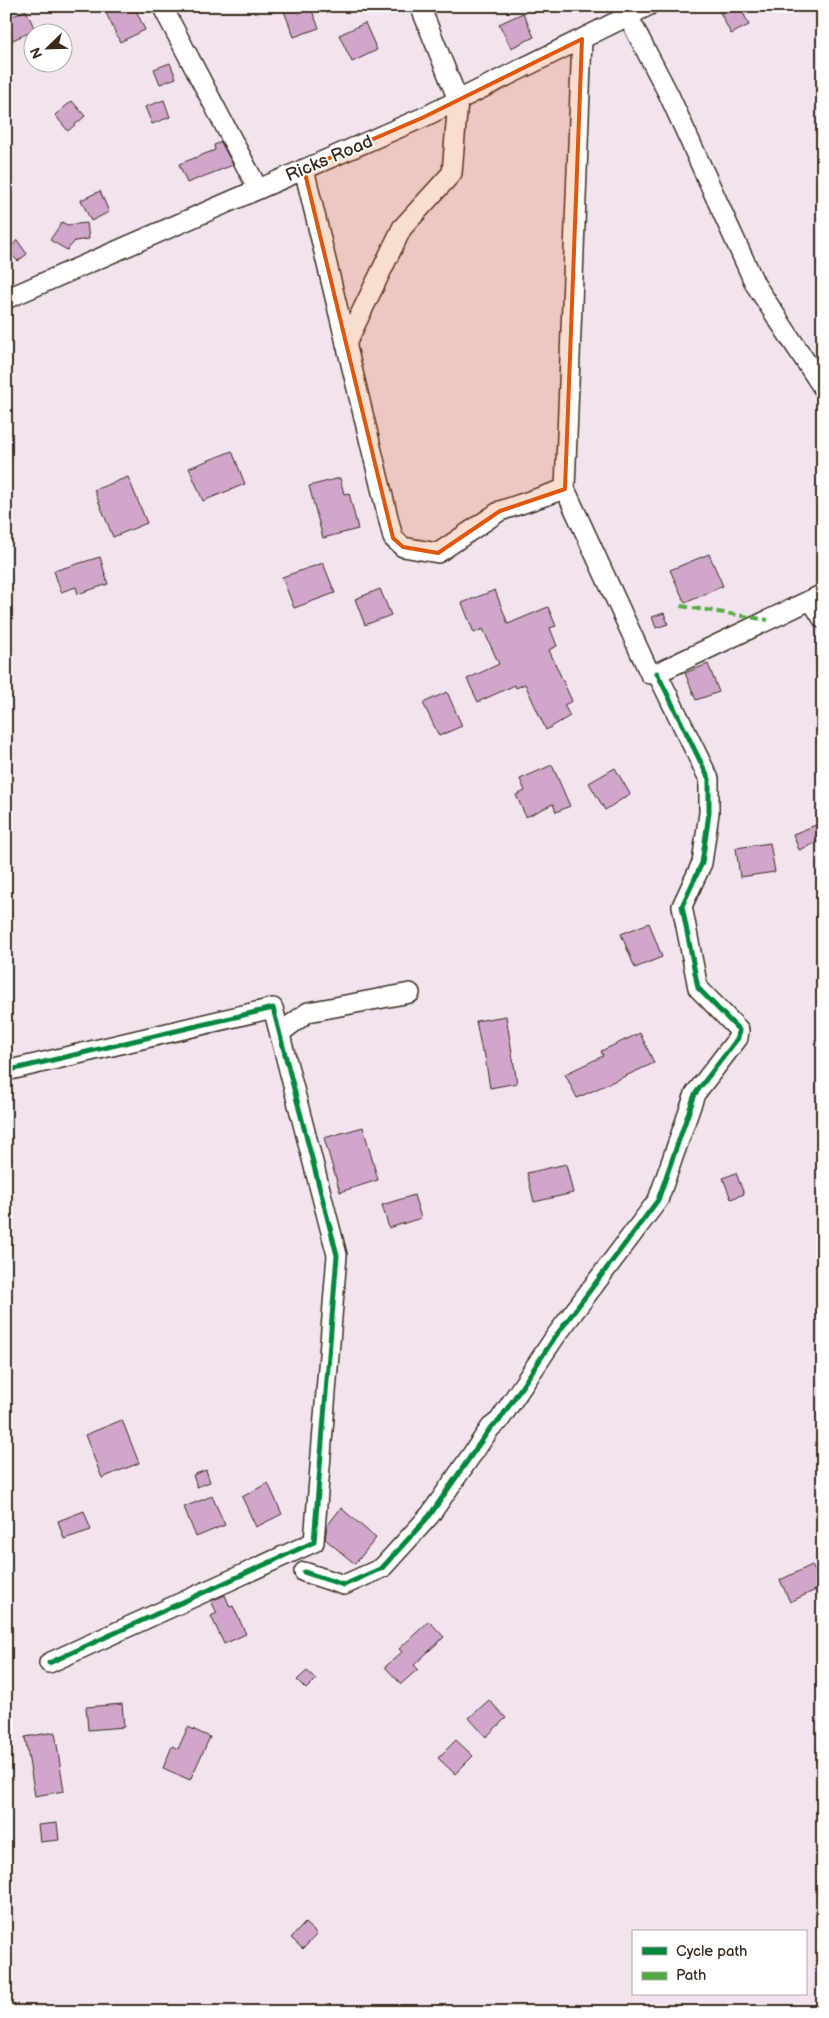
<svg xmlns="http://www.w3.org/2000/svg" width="829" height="2018" font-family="'Balsamiq Sans',sans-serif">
  <rect width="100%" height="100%" fill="#f1e4ef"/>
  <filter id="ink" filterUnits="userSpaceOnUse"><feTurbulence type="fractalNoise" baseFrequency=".02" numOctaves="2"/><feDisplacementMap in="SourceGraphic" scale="10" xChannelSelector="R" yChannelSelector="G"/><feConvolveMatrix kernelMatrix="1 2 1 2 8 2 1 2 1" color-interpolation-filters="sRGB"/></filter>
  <g filter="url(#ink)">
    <g fill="#d0a6cb" stroke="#3b2a1e">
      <path d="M114 6H134L145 30 120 42 105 11Z"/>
      <path d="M282 6H310L319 28 294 37Z"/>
      <path d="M727 6H740L749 25 731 34 719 10Z"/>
      <path d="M26 10 35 30 6 43V19Z"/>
      <path d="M523 13 534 37 511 48 499 24Z"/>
      <path d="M365 23 377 50 352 62 339 35Z"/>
      <path d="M170 63 176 78 160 84 154 69Z"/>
      <path d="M164 100 170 117 152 124 145 107Z"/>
      <path d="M72 101 85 116 68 131 55 115Z"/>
      <path d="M221 142 233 165 187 183 179 164 215 150 214 145Z"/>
      <path d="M100 191 109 212 91 221 81 200Z"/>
      <path d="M62 222 67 225 87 223 89 239 75 241 67 250 50 240Z"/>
      <path d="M17 240 27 254 18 261 8 252Z"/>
      <path d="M232 451 245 484 203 501 189 468Z"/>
      <path d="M128 477 147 523 113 537 94 490Z"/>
      <path d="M340 478 344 494 349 493 358 529 323 538 309 486Z"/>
      <path d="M709 554 723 586 685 603 670 570Z"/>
      <path d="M100 557 108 584 78 594 76 587 61 592 54 571Z"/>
      <path d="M323 563 335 593 294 608 282 577Z"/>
      <path d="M380 589 391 615 365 625 355 599Z"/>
      <path d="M495 590 508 624 548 607 556 626 550 628 557 646 549 650 572 701 564 705 570 716 546 730 525 684 516 688 515 685 478 702 467 679 499 664 483 629 474 633 462 603Z"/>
      <path d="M664 613 668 624 656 628 652 617Z"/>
      <path d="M708 664 719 692 696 700 685 673Z"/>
      <path d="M447 692 462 726 439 736 423 703Z"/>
      <path d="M552 765 570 806 556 812 553 804 526 817 516 795 525 791 520 779Z"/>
      <path d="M615 768 630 794 605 810 589 783Z"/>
      <path d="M816 825 823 840 799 850 793 834Z"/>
      <path d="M770 843 775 872 740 877 736 848Z"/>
      <path d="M649 923 662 957 635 968 621 934Z"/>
      <path d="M506 1016 517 1083 490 1088 484 1051 482 1052 476 1021Z"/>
      <path d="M640 1033 654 1063 577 1098 565 1074 603 1056 601 1051Z"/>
      <path d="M363 1127 378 1180 340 1192 324 1138Z"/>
      <path d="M566 1164 573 1193 534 1202 527 1173Z"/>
      <path d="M736 1173 744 1194 731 1199 723 1178Z"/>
      <path d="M414 1195 421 1218 389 1228 382 1205Z"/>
      <path d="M122 1420 139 1463 102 1478 85 1435Z"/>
      <path d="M206 1470 210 1482 197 1487 193 1475Z"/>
      <path d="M268 1483 282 1514 256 1527 242 1497Z"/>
      <path d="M212 1496 225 1525 196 1537 184 1507Z"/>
      <path d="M341 1508 376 1538 355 1564 325 1539 327 1526Z"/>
      <path d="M84 1511 91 1530 64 1539 58 1521Z"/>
      <path d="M812 1565 822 1587 790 1602 780 1580Z"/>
      <path d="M225 1595 230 1607 233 1606 246 1634 224 1644 211 1616 217 1613 211 1601Z"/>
      <path d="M429 1621 444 1637 414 1665 418 1669 401 1684 385 1667 402 1652 399 1649Z"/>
      <path d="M307 1671 316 1679 306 1689 297 1680Z"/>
      <path d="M489 1700 506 1718 486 1737 469 1718Z"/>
      <path d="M122 1704 124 1727 88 1730 86 1707Z"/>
      <path d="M188 1727 210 1737 190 1780 163 1768 172 1746 178 1749Z"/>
      <path d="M55 1732 64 1791 35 1796 25 1737Z"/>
      <path d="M456 1740 473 1756 455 1774 438 1758Z"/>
      <path d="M57 1823 59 1840 40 1842 38 1825Z"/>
      <path d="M305 1923 317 1934 303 1949 291 1938Z"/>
    </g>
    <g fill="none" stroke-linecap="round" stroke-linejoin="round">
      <g stroke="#3b2a1e" stroke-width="22">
        <g id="minor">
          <path d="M162 6 258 189"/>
          <path d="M628 16 669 95 755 284 823 388"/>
          <path d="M582 39 565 489 650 674 657 673 823 594"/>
          <path d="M304 169 393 538 403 547 438 553 500 511 565 489"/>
          <path d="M6 299 424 117 648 6"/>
          <path d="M346 344 402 228 452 173 458 100 420 6"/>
          <path d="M811 600 823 619"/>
          <path d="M280 1033 308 1012 410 993"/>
          <path d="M6 1071 273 1008 337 1255 314 1542 49 1663"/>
          <path d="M304 1572 344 1585 382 1568 430 1515 491 1427 499 1421 555 1337 658 1200 695 1094 738 1038 739 1030 698 988 682 906 702 863 709 813V779L657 673"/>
        </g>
      </g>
      <use href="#minor" stroke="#fff" stroke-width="19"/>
      <path stroke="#55ab43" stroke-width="4" stroke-dasharray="8 4" stroke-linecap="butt" d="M681 606 768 620"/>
      <g stroke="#fff" stroke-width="8">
        <g id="cycleway">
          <path d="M6 1071 273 1008 337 1255 314 1542 49 1663"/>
          <path d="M304 1572 344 1585 382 1568 430 1515 491 1427 499 1421 555 1337 658 1200 695 1094 738 1038 739 1030 698 988 682 906 702 863 709 813V779L657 673"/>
        </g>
      </g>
      <use href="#cycleway" stroke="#00873e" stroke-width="5"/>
    </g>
  </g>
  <path fill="#df570d" fill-opacity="0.2" stroke="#df570d" stroke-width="4" stroke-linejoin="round" d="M582 39 565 489 500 511 438 553 403 547 393 538 304 169 424 117Z"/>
  <g text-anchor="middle" stroke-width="4" stroke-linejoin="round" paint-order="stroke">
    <g font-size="18" fill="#3b2a1e" stroke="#fff">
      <text transform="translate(329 158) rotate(-23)" y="6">Ricks Road</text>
    </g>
  </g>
  <rect width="829" height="2018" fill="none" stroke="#fff" stroke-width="25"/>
  <rect x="12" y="12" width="804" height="1993" fill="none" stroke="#3b2a1e" stroke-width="2" filter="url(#ink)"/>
  <rect x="632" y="1930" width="175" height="65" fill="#ffffff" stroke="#b1aaa5"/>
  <rect x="642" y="1947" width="25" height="8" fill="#00873e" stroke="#b1aaa5"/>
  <text x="676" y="1956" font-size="15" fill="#3b2a1e">Cycle path</text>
  <rect x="642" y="1972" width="25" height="8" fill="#55ab43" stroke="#b1aaa5"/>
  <text x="676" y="1980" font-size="15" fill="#3b2a1e">Path</text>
  <g transform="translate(48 48) rotate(247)"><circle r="24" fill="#ffffff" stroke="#b1aaa5"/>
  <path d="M0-4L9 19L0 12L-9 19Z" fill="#3b2a1e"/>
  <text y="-8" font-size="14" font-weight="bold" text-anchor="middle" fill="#3b2a1e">N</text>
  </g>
</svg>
